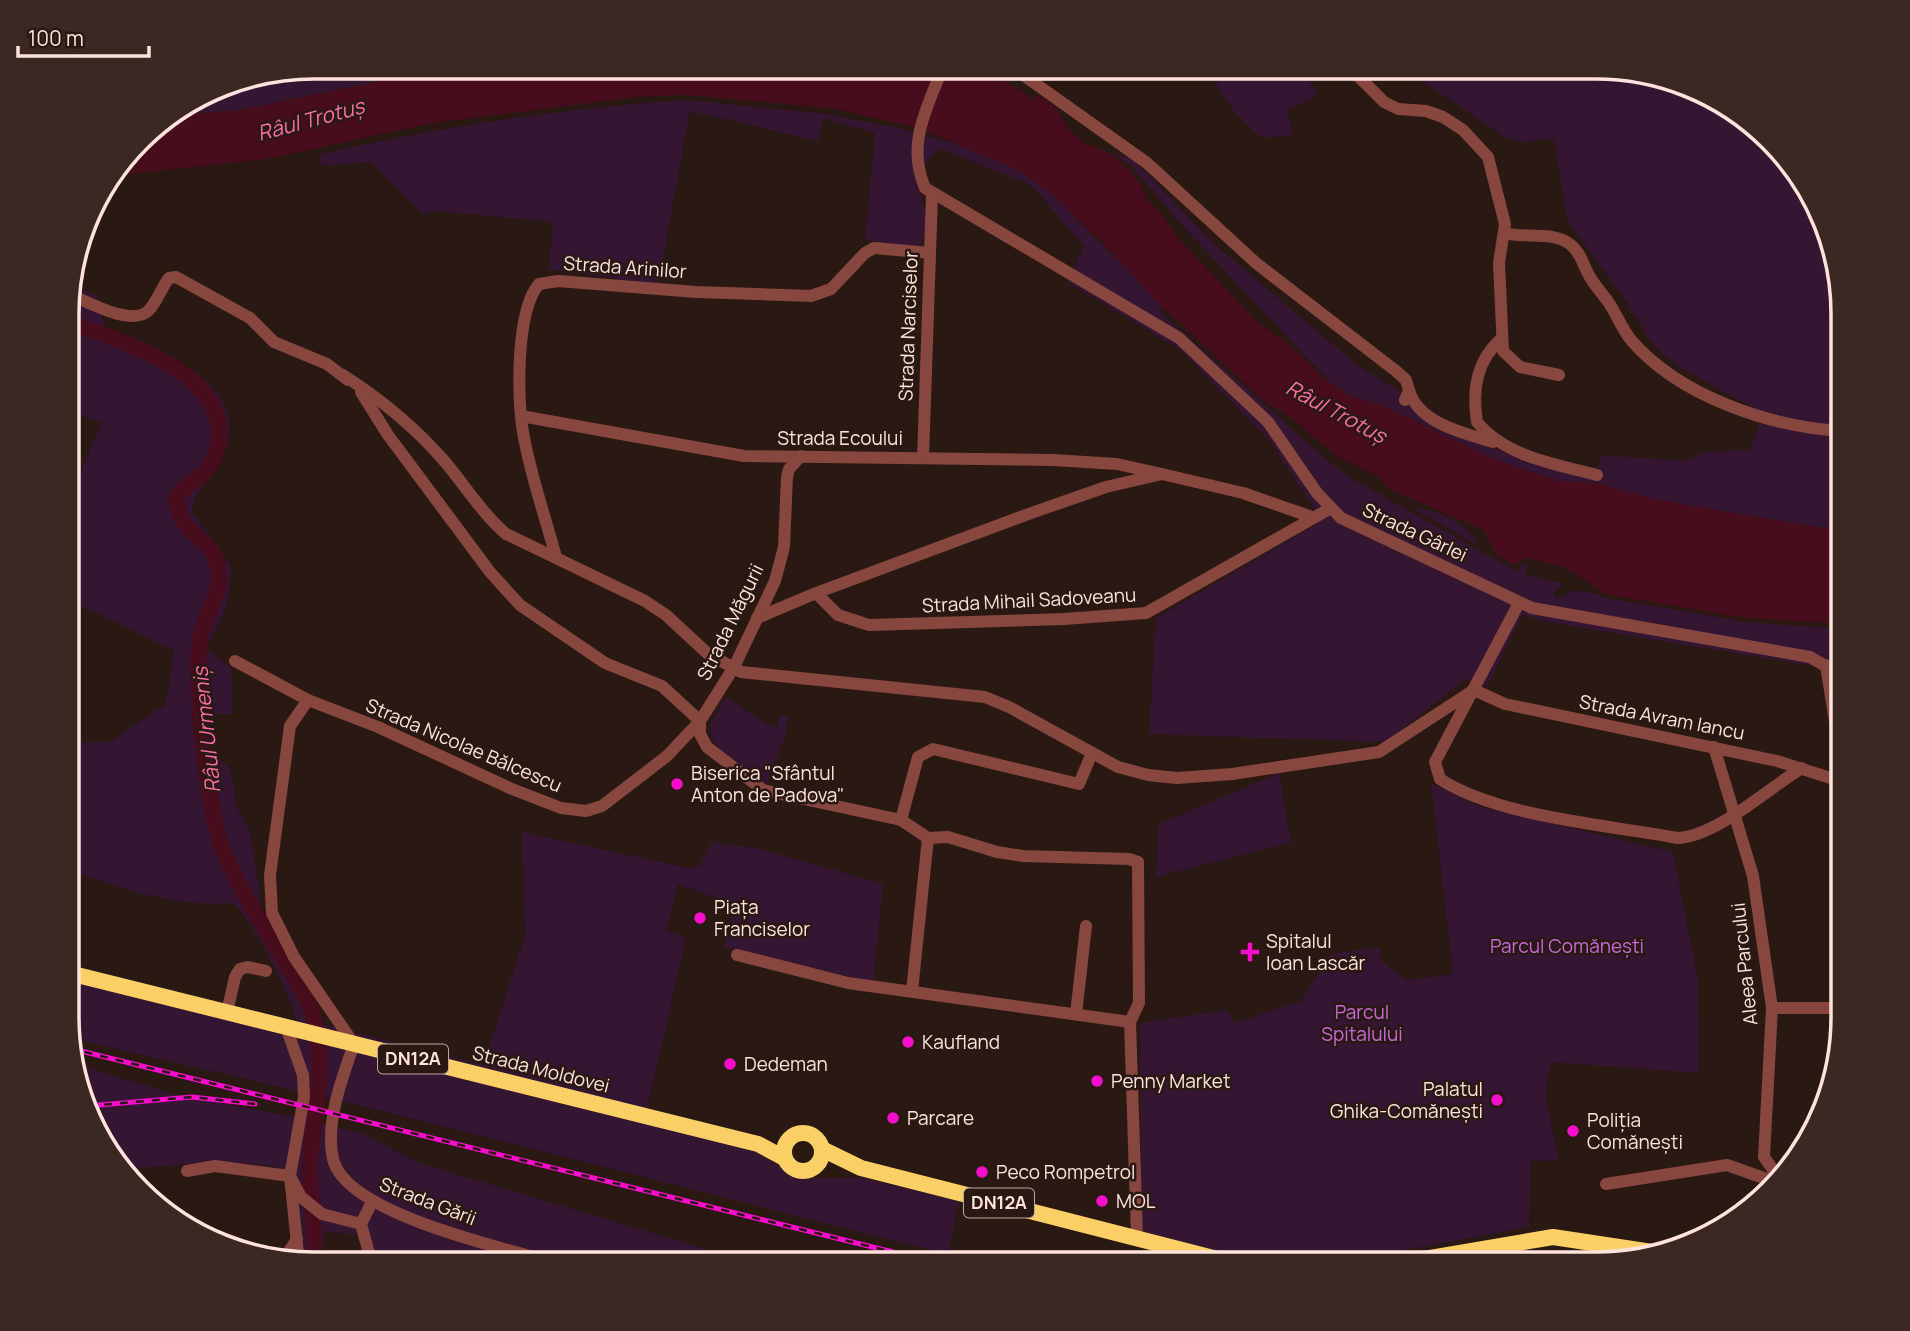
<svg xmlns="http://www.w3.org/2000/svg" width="1910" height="1331" font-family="Manrope,sans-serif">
  <rect width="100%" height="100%" fill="#2a1812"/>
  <g fill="#341532">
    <path d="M373 67H447L235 111 172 115 219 85 304 68 303 79 367 72Z"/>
    <path d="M1206 67H1300L1318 95 1287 110 1294 135 1261 138 1232 109Z"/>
    <path d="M1402 67H1612L1676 80 1747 117 1818 204 1843 298V531L1653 499 1597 483 1558 481 1489 457 1380 404 1351 396 1329 381 1177 220 1132 166 1111 154 1131 157 1213 243 1357 365 1495 449 1552 468 1597 470 1602 455 1686 461 1704 452 1750 450 1763 413 1681 368 1654 346 1626 301 1567 220 1554 139 1519 142 1502 135Z"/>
    <path d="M686 100 825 114 894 127 967 147 1016 169 1049 192 1159 302 1161 306 1158 310 1328 461 1356 481 1516 571 1528 562 1525 575 1565 584 1553 593 1556 599 1574 590 1744 622 1843 629V649L1814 666 1553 623 1522 615 1487 687 1466 679 1386 742 1149 734 1156 618 1318 523 1313 506 1269 440 1179 349 1067 282 1084 246 1031 185 939 148C905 184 922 181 926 220 927 228 922 239 920 247L865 240 875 133 823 118 818 141 690 111 658 285 549 269 553 222 437 211 423 214 371 162 321 166 320 154C440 127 563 108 686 100Z"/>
    <path d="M69 286 96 295 105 329C151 347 250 380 226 448 216 475 195 484 192 512L232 567 227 606 206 649 231 667 233 714H217L210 719 211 747 231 771 237 808 250 832 262 909 325 1025 483 1065 525 936 522 832 693 869 701 864 712 842 760 849 883 884 873 985 724 947 735 905 678 884 666 931 686 938 644 1123 755 1152 801 1178H864L959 1201 948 1254 371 1108 69 1038V980L301 1038C292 994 262 937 234 903 173 907 125 890 69 870V765L75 743 109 742 166 704 174 650 69 600V502L101 423 69 411Z"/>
    <path d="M1412 508C1441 509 1463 523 1481 547Z"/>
    <path d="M726 697 776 729 781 714 788 717 785 737 766 785C746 770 710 753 710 725Z"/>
    <path d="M1279 773 1291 843 1156 877 1159 824Z"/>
    <path d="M1431 783 1481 807 1673 852 1698 980 1699 1073 1551 1062 1545 1095 1559 1161H1530L1529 1227 1351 1260V1264H1250L1137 1244 1141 1225 1140 1023 1227 1010 1235 1023 1301 1001 1330 954 1379 947 1382 962 1407 980 1453 974Z"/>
    <path d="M73 1063 176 1095 295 1117 363 1134 422 1164 756 1264H587L570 1259 569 1264H506L473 1256 471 1264H374L370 1235 324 1232 322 1264H297C307 1218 301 1208 280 1167 227 1159 178 1164 125 1170L99 1141Z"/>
  </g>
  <path fill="#470d1d" d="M447 67H982L1035 100 1038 94 1056 108 1071 132 1085 143 1111 154 1130 171 1140 184 1147 200 1163 215 1176 236 1258 323 1288 344 1325 379 1351 396 1380 404 1489 457 1558 481 1597 483 1653 499 1843 531V624C1765 619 1684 615 1608 595 1596 591 1584 578 1572 571 1559 564 1541 562 1526 558L1514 565 1497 556 1484 530 1389 489 1377 475 1338 457 1283 412 1267 404 1161 306 1099 239 1049 192 1016 169 913 127 836 109 687 95 636 97 434 123 268 159 114 176 150 128 172 115 235 111Z"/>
  <g fill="#2a1812">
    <path d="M687 95 836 109 913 127 967 147 913 130 835 113 687 98 636 101 434 127 268 162 114 179V176L268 159 433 123 636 98Z"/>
    <path d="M1161 306 1267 404 1277 413 1214 360 1159 309Z"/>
    <path d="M1492 553 1514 565 1526 558 1570 570 1605 594 1745 618 1843 624V627L1744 621 1604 598 1568 571 1526 562 1513 569 1495 559Z"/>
  </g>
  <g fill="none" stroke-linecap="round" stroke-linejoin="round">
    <g stroke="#470d1d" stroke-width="16">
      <path d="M69 322C123 342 243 377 215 456 208 477 189 478 176 498 182 543 213 533 219 572 222 591 205 615 201 633 192 676 207 815 225 855 242 895 269 934 291 971 301 990 314 1008 316 1029"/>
      <path d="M313 1264C317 1231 309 1199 310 1166 311 1125 324 1082 318 1041"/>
    </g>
    <g stroke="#87473e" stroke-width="12">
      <path d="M943 67C927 108 906 144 925 188L1179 338 1268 422 1317 493 1341 518 1532 608 1810 657 1843 676"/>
      <path d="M1012 67 1147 163 1256 263 1396 371 1406 380 1409 390 1405 400"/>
      <path d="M1349 67 1384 102 1398 109 1426 111 1443 117 1463 130 1488 157 1505 224 1499 263 1503 351 1520 367 1559 375"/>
      <path d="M1504 233C1525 239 1553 230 1571 245 1582 254 1583 266 1590 277 1595 286 1603 294 1609 303 1617 315 1622 329 1631 340 1680 397 1771 427 1843 431"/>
      <path d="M69 294C86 301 131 327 148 311 157 303 161 288 169 278L176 277 250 318 274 342 327 364 348 380"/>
      <path d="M1501 339C1476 361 1472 390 1477 422 1506 457 1555 464 1597 475"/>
      <path d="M343 375C382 400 416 428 446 463 466 487 482 513 506 534L645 601 666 615 707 653 741 672 985 697 1009 707 1118 767 1148 775 1177 778 1232 774 1379 752 1474 690 1505 704 1777 761 1843 782"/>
      <path d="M1409 390C1418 423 1463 433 1493 442"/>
      <path d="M361 392 388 435 490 572 520 605 605 663 662 686 700 721"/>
      <path d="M521 416 744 456 1053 460 1117 464 1162 474"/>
      <path d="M923 458 932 195"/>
      <path d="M556 557C545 516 530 474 523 432 517 398 516 310 539 284L558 281 696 292 811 296 831 289 865 253 874 248 930 253"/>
      <path d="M816 593 1034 512 1106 487 1162 474 1243 493 1312 517"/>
      <path d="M1519 603 1435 762 1440 779C1498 817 1608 825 1678 838 1717 836 1767 789 1802 768"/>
      <path d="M757 618 816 593 838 615 869 625 1064 619 1146 613 1331 508"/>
      <path d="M235 661 308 700 378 727 512 789 561 808 586 811 602 806 667 756 700 721 734 667 775 581 784 547 787 477 789 469 801 456"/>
      <path d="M1826 665 1843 772"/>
      <path d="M308 700 290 726 270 875 272 913 294 957 354 1044C342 1078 325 1123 333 1159 346 1215 509 1249 559 1264"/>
      <path d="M700 721V734L707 747 763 790 901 820 928 838 912 991"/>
      <path d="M1714 747 1753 876 1772 1008 1764 1157 1779 1178"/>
      <path d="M901 820 918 757 933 749 1079 784 1092 753"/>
      <path d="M928 838 948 837 997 852 1023 856 1129 859 1138 862 1139 1003 1130 1022"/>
      <path d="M737 955 848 983 1130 1022 1137 1237"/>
      <path d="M1772 1008H1843"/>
      <path d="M227 1012 235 977 240 969 248 967 266 971"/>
      <path d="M1076 1014 1086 926"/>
      <path d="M286 1027 303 1075 304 1097 290 1176 299 1264"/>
      <path d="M187 1171 215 1166 290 1176 301 1197 322 1214 361 1224"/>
      <path d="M1606 1184 1727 1165 1775 1182"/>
      <path d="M372 1202 361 1224 372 1264"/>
      <path d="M283 1261 297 1239"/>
    </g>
    <g stroke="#facf66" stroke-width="16">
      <path d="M69 973 758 1144 784 1158"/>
      <circle cx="803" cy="1152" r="19"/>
      <path d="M822 1149 861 1168 1237 1264"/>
      <path d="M1395 1264 1553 1237 1652 1252"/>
    </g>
    <g stroke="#f70ecd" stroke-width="5">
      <g id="rail">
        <path d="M69 1048 941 1264"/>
        <path d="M88 1106 192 1097 255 1104"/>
      </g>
    </g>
    <use href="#rail" stroke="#2a1812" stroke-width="2.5" stroke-dasharray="8" stroke-linecap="butt"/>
  </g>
  <g fill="#f70ecd" stroke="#2a1812" stroke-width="2.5">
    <circle cx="677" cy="784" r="7"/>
    <circle cx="700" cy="918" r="7"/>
    <path d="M1246.5 941.5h7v7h7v7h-7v7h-7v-7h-7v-7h7z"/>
    <circle cx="908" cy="1042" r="7"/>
    <circle cx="730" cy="1064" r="7"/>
    <circle cx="1097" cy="1081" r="7"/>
    <circle cx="1497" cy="1100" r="7"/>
    <circle cx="893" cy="1118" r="7"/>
    <circle cx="1573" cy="1131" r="7"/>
    <circle cx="982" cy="1172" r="7"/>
    <circle cx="1102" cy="1201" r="7"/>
  </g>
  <g text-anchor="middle" stroke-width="5" stroke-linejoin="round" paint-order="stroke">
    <g fill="#2a1812" stroke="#bea59f" stroke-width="2">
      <rect x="378" y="1044.5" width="70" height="29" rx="5"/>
      <rect x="964" y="1188.5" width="70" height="29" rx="5"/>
    </g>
    <g font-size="18" font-weight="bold" fill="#fee2dc">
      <text x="413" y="1065">DN12A</text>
      <text x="999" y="1209">DN12A</text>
    </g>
    <g font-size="19" fill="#fee2dc" stroke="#2a1812">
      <text transform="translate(625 267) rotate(4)" y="7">Strada Arinilor</text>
      <text transform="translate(908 326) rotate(-88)" y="7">Strada Narciselor</text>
      <text x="840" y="445">Strada Ecoului</text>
      <text transform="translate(1415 532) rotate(25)" y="7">Strada Gârlei</text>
      <text transform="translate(1029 600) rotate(-3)" y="7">Strada Mihail Sadoveanu</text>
      <text transform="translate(730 622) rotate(-64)" y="7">Strada Măgurii</text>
      <text transform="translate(1662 717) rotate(11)" y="7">Strada Avram Iancu</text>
      <text transform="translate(464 745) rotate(23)" y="7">Strada Nicolae Bălcescu</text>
      <text transform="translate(1744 964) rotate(-96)" y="7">Aleea Parcului</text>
      <text transform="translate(541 1069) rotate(14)" y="7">Strada Moldovei</text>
      <text transform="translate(428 1201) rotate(21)" y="7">Strada Gării</text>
    </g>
    <g font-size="19" fill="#fee2dc" stroke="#2a1812" text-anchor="start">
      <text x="691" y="780">Biserica "Sfântul<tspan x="691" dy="22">Anton de Padova"</tspan></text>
      <text x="714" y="914">Piața<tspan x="714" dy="22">Franciselor</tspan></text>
      <text x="1266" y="948">Spitalul<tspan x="1266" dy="22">Ioan Lascăr</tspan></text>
      <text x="922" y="1049">Kaufland</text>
      <text x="744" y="1071">Dedeman</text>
      <text x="1111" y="1088">Penny Market</text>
      <text x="1483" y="1096" text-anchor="end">Palatul<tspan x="1483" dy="22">Ghika-Comănești</tspan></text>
      <text x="907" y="1125">Parcare</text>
      <text x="1587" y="1127">Poliția<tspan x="1587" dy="22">Comănești</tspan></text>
      <text x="996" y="1179">Peco Rompetrol</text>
      <text x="1116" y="1208">MOL</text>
    </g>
    <g font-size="19" fill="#c968dd" stroke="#2a1812">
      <text x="1567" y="953">Parcul Comănești</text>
      <text x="1362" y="1019">Parcul<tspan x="1362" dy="22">Spitalului</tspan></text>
    </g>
    <g font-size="21" font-style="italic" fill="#fa6dad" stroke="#2a1812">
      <text transform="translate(311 120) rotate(-15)" y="7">Râul Trotuș</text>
      <text transform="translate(1336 412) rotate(28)" y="7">Râul Trotuș</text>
      <text transform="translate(207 730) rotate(-96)" y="7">Râul Urmeniș</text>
    </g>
  </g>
  <path d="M0 0H1910V1331H0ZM314 79H1596A235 235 0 0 1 1831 314V1017A235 235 0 0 1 1596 1252H314A235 235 0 0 1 79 1017V314A235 235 0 0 1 314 79Z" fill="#3b2822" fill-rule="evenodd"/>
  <path fill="none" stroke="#fee2dc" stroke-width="3.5" d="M314 79H1596A235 235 0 0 1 1831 314V1017A235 235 0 0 1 1596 1252H314A235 235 0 0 1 79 1017V314A235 235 0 0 1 314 79Z"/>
  <path d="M18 46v10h131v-10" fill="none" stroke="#fee2dc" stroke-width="3.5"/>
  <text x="28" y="46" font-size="21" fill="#fee2dc" stroke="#2a1812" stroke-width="5" paint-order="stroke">100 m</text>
</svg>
